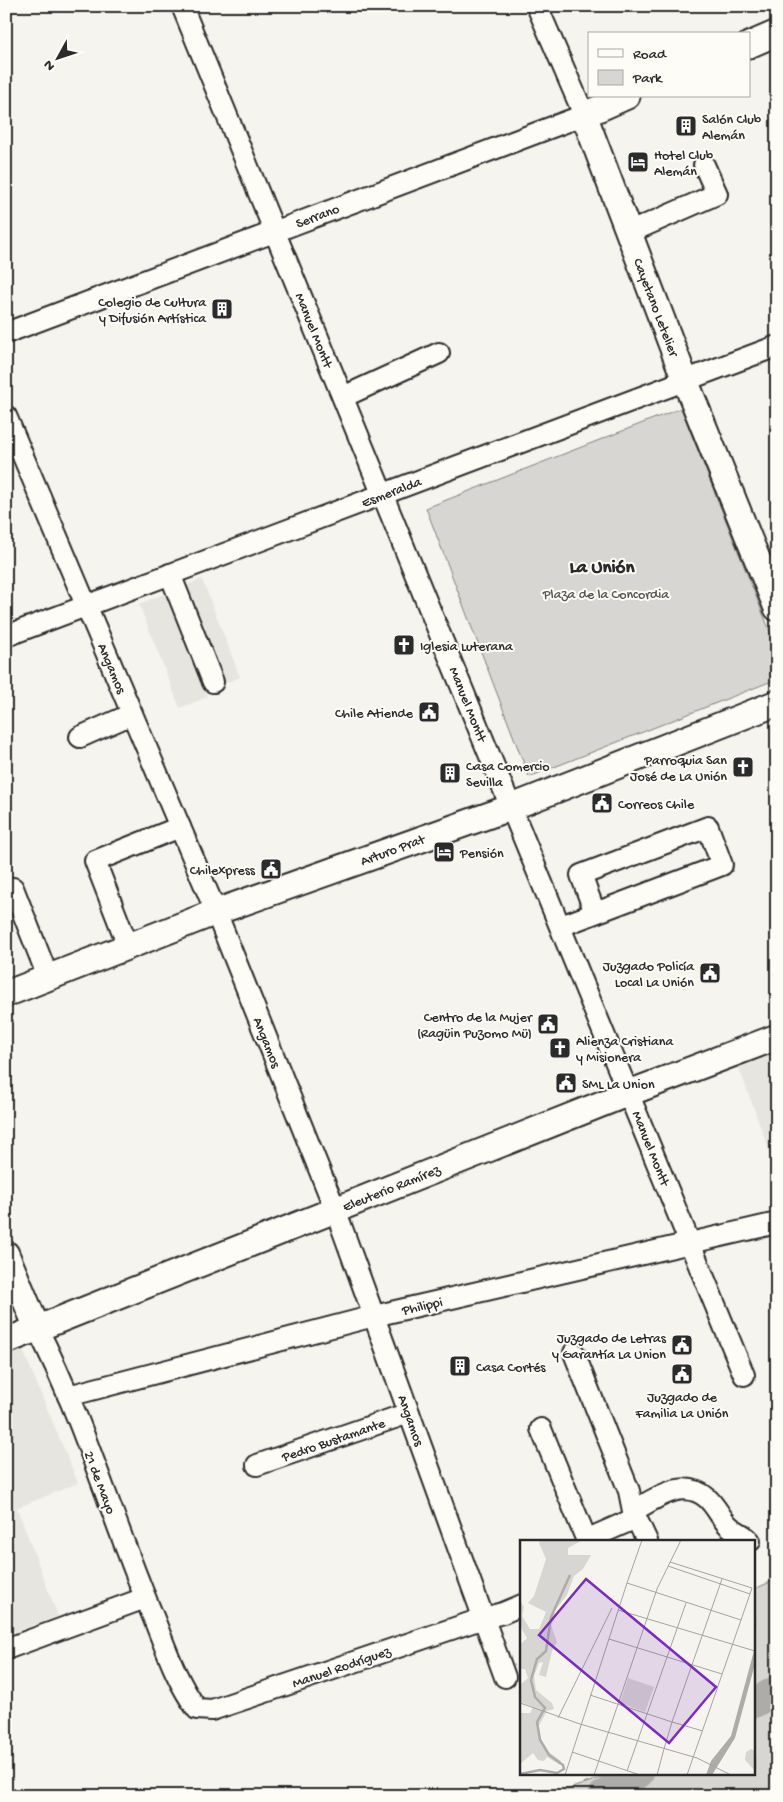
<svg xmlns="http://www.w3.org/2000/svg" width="783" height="1802" font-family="'Gochi Hand',sans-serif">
  <rect width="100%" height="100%" fill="#f5f4ef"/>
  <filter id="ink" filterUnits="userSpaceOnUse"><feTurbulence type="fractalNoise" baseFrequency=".02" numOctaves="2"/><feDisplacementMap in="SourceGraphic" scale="10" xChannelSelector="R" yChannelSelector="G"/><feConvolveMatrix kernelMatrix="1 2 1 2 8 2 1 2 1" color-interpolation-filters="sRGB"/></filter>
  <g filter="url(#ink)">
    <g fill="#e6e5e0">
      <path d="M202 579 240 677 205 691 207 697 180 708 139 604Z"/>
      <path d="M777 1053V1172L739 1068Z"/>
      <path d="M22 1348 78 1483 17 1508 58 1616 6 1635V1354Z"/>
    </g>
    <g fill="#d7d6d2" stroke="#81807e">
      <path d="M681 408 777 649V679L529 777 426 508Z"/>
      <path d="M773 1581 777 1582V1796H526L563 1791 615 1773H754V1589Z"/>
    </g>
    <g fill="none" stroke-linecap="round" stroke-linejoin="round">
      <g stroke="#adaca9" stroke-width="30">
        <path d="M754 1703 777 1690"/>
        <path d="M603 1796 639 1773"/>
      </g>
      <g stroke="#2b2b2b" stroke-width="24">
        <g id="minor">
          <path d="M182 6 744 1375"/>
          <path d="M628 233 717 194 704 165"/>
          <path d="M6 333 584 115 537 6"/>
          <path d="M343 397 439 353"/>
          <path d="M6 416 216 912 335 1209 505 1677"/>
          <path d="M170 574 213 682"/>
          <path d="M6 636 777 346"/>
          <path d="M80 737 132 714"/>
          <path d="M13 888 48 977"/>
          <path d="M561 926 722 865 708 827 581 875 595 913"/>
          <path d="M128 946 95 861 180 827"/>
          <path d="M37 1328C84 1420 112 1519 152 1614 165 1646 176 1681 197 1709L212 1710 484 1618 503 1613 522 1605"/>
          <path d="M574 1353 629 1491 633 1511"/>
          <path d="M68 1396 374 1316 777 1223"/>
          <path d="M541 1429 587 1541"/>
          <path d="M257 1465 409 1413"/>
          <path d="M586 1540 636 1518"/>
          <path d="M647 1541 633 1511C655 1499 683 1477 707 1498 716 1506 720 1517 728 1525 735 1532 744 1534 750 1541"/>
          <path d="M6 1649 145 1598"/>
        </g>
      </g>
      <g stroke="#2b2b2b" stroke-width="29">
        <g id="major">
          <path d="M749 45 777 33"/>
          <path d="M627 96 584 115 685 380 777 608"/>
          <path d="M6 994 216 912 512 807 777 703"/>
          <path d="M6 1254 37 1328"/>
          <path d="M6 1341 629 1093 777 1037"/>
        </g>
      </g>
      <use href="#minor" stroke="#fdfcf7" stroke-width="20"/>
      <use href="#major" stroke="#fdfcf7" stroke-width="25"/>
    </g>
  </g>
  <defs>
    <g id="building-square" transform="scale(1.125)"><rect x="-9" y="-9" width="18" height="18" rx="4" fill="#2b2b2b" stroke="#fdfcf7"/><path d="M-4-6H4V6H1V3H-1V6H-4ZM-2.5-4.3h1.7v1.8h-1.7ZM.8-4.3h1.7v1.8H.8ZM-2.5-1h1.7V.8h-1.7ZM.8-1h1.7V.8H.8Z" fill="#fff"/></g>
    <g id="hotel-square" transform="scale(1.125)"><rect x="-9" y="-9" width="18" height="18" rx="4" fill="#2b2b2b" stroke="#fdfcf7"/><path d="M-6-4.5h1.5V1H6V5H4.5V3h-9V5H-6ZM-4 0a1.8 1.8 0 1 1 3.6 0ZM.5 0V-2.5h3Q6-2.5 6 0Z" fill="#fff"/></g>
    <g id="church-square" transform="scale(1.125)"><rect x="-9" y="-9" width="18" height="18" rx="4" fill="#2b2b2b" stroke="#fdfcf7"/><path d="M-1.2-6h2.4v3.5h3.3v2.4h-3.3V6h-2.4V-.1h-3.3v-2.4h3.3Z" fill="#fff"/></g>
    <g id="civic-square" transform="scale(1.125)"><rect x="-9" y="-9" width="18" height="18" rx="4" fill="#2b2b2b" stroke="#fdfcf7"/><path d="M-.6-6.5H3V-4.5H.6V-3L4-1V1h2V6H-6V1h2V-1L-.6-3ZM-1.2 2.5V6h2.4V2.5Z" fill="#fff"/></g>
  </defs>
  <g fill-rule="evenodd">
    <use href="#building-square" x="686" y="126"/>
    <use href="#hotel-square" x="638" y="162"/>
    <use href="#building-square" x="222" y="309"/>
    <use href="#church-square" x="404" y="645"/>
    <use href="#civic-square" x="429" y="712"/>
    <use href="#church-square" x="743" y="767"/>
    <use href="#building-square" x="450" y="773"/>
    <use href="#civic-square" x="602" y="803"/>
    <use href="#hotel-square" x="444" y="852"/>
    <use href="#civic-square" x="271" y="869"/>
    <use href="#civic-square" x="710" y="973"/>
    <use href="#civic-square" x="548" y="1024"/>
    <use href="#church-square" x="560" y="1048"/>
    <use href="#civic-square" x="566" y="1083"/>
    <use href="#civic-square" x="682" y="1345"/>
    <use href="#building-square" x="460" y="1366"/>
    <use href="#civic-square" x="682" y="1374"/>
  </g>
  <g text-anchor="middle" stroke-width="4" stroke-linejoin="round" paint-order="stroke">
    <g font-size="14" fill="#2b2b2b" stroke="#fdfcf7" text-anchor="start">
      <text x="702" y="123">Salón Club<tspan x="702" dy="16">Alemán</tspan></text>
      <text x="654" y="159">Hotel Club<tspan x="654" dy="16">Alemán</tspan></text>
      <text x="206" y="306" text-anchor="end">Colegio de Cultura<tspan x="206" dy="16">y Difusión Artística</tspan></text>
      <text x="420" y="650">Iglesia Luterana</text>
      <text x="413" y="717" text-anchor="end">Chile Atiende</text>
      <text x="727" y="764" text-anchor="end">Parroquia San<tspan x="727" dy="16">José de La Unión</tspan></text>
      <text x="466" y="770">Casa Comercio<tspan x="466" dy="16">Sevilla</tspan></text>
      <text x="618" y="808">Correos Chile</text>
      <text x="460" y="857">Pensión</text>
      <text x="255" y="874" text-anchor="end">Chilexpress</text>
      <text x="694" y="970" text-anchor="end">Juzgado Policía<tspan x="694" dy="16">Local La Unión</tspan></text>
      <text x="532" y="1021" text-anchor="end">Centro de la Mujer<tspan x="532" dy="16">(Ragüin Puzomo Mü)</tspan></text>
      <text x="576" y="1045">Alienza Cristiana<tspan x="576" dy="16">y Misionera</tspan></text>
      <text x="582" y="1088">SML La Union</text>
      <text x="666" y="1342" text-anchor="end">Juzgado de Letras<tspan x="666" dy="16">y Garantía La Union</tspan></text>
      <text x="476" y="1371">Casa Cortés</text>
      <text x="682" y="1401" text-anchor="middle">Juzgado de<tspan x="682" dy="16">Familia La Unión</tspan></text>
    </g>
    <g font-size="14" fill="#2b2b2b" stroke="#fdfcf7">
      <text transform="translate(317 215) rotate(-21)" y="5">Serrano</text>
      <text transform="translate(657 307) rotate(69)" y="5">Cayetano Letelier</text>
      <text transform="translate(315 330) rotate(68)" y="5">Manuel Montt</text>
      <text transform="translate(391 491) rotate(-21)" y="5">Esmeralda</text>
      <text transform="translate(113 668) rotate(67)" y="5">Angamos</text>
      <text transform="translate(469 704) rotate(68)" y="5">Manuel Montt</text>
      <text transform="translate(392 849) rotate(-20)" y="5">Arturo Prat</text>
      <text transform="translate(268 1042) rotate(68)" y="5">Angamos</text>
      <text transform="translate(652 1148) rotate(68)" y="5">Manuel Montt</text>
      <text transform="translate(391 1187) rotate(-22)" y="5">Eleuterio Ramírez</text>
      <text transform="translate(422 1305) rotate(-13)" y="5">Philippi</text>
      <text transform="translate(412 1420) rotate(70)" y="5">Angamos</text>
      <text transform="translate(333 1439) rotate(-19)" y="5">Pedro Bustamante</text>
      <text transform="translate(101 1482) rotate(69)" y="5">21 de Mayo</text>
      <text transform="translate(341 1666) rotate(-19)" y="5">Manuel Rodríguez</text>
    </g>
    <g font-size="14" fill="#565655" stroke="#fdfcf7">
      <text x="606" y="598">Plaza de la Concordia</text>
    </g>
    <g font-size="19" font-weight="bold" fill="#2b2b2b" stroke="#fdfcf7">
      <text x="602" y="572">La Unión</text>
    </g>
  </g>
  <g transform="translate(520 1540)">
    <rect width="235" height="235" fill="#f5f4ef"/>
    <path d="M21 0H63L48 8V15H71L63 29 54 36 47 55 33 73 37 74 31 85 37 102 32 111 26 137 19 135 23 122 19 123 14 136 16 150 32 163 34 169 27 171 18 187 20 197 29 212 41 221 40 225 27 217 24 221 18 220 13 213 0 224V168L1 173H10L13 167 0 162V145L8 138 5 129H0V105L7 98 0 86V61L4 67 2 76 10 89H19L26 72 8 63 14 56 26 19 19 3ZM108 138 134 147 125 172 100 163ZM231 209 235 211V231L225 220 226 212Z" fill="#d7d6d2"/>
    <path d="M235 107V124L215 198 192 235H186L191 221 211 196Z" fill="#adaca9"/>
    <path fill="none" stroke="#adaca9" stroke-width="2.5" d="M0 234 20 230 37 233 44 229 43 225 29 215 20 200 17 182 25 168 15 157 11 140 17 119 26 111 31 77 50 35"/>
    <path fill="none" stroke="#a4a4a1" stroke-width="1" d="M150 22 232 48 221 80M148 26 230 54M107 43 122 0M98 70 235 111M89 99 202 134M70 155 152 182 144 209M0 163 60 184M38 178 92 68M60 184 177 218 211 235M183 191 152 182 202 39M52 212 120 235M107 231 166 63M45 235 107 43 221 80 167 235M74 235 137 49 161 0M137 235 144 209"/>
    <path fill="#7b2cbf" fill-opacity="0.15" stroke="#7b2cbf" stroke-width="2.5" d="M66 39 196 147 149 203 19 95Z"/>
    <rect width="235" height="235" fill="none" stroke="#2b2b2b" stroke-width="2.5"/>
  </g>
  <rect width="783" height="1802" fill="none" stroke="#fdfcf7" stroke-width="25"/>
  <rect x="12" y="12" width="758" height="1777" fill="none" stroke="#2b2b2b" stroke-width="2" filter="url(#ink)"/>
  <rect x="588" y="32" width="162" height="65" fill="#fdfcf7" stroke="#a9a8a5"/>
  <rect x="598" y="49" width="25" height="8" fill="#fdfcf7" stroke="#a9a8a5"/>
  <text x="633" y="58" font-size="15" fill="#2b2b2b">Road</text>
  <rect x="598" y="70" width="25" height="15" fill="#d7d6d2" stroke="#a9a8a5"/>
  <text x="633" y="82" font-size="15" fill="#2b2b2b">Park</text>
  <g transform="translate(58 58) rotate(230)" stroke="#fdfcf7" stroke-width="4" paint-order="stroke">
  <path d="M0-4L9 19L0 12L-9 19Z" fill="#2b2b2b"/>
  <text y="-8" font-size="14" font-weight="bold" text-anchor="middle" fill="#2b2b2b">N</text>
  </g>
</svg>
